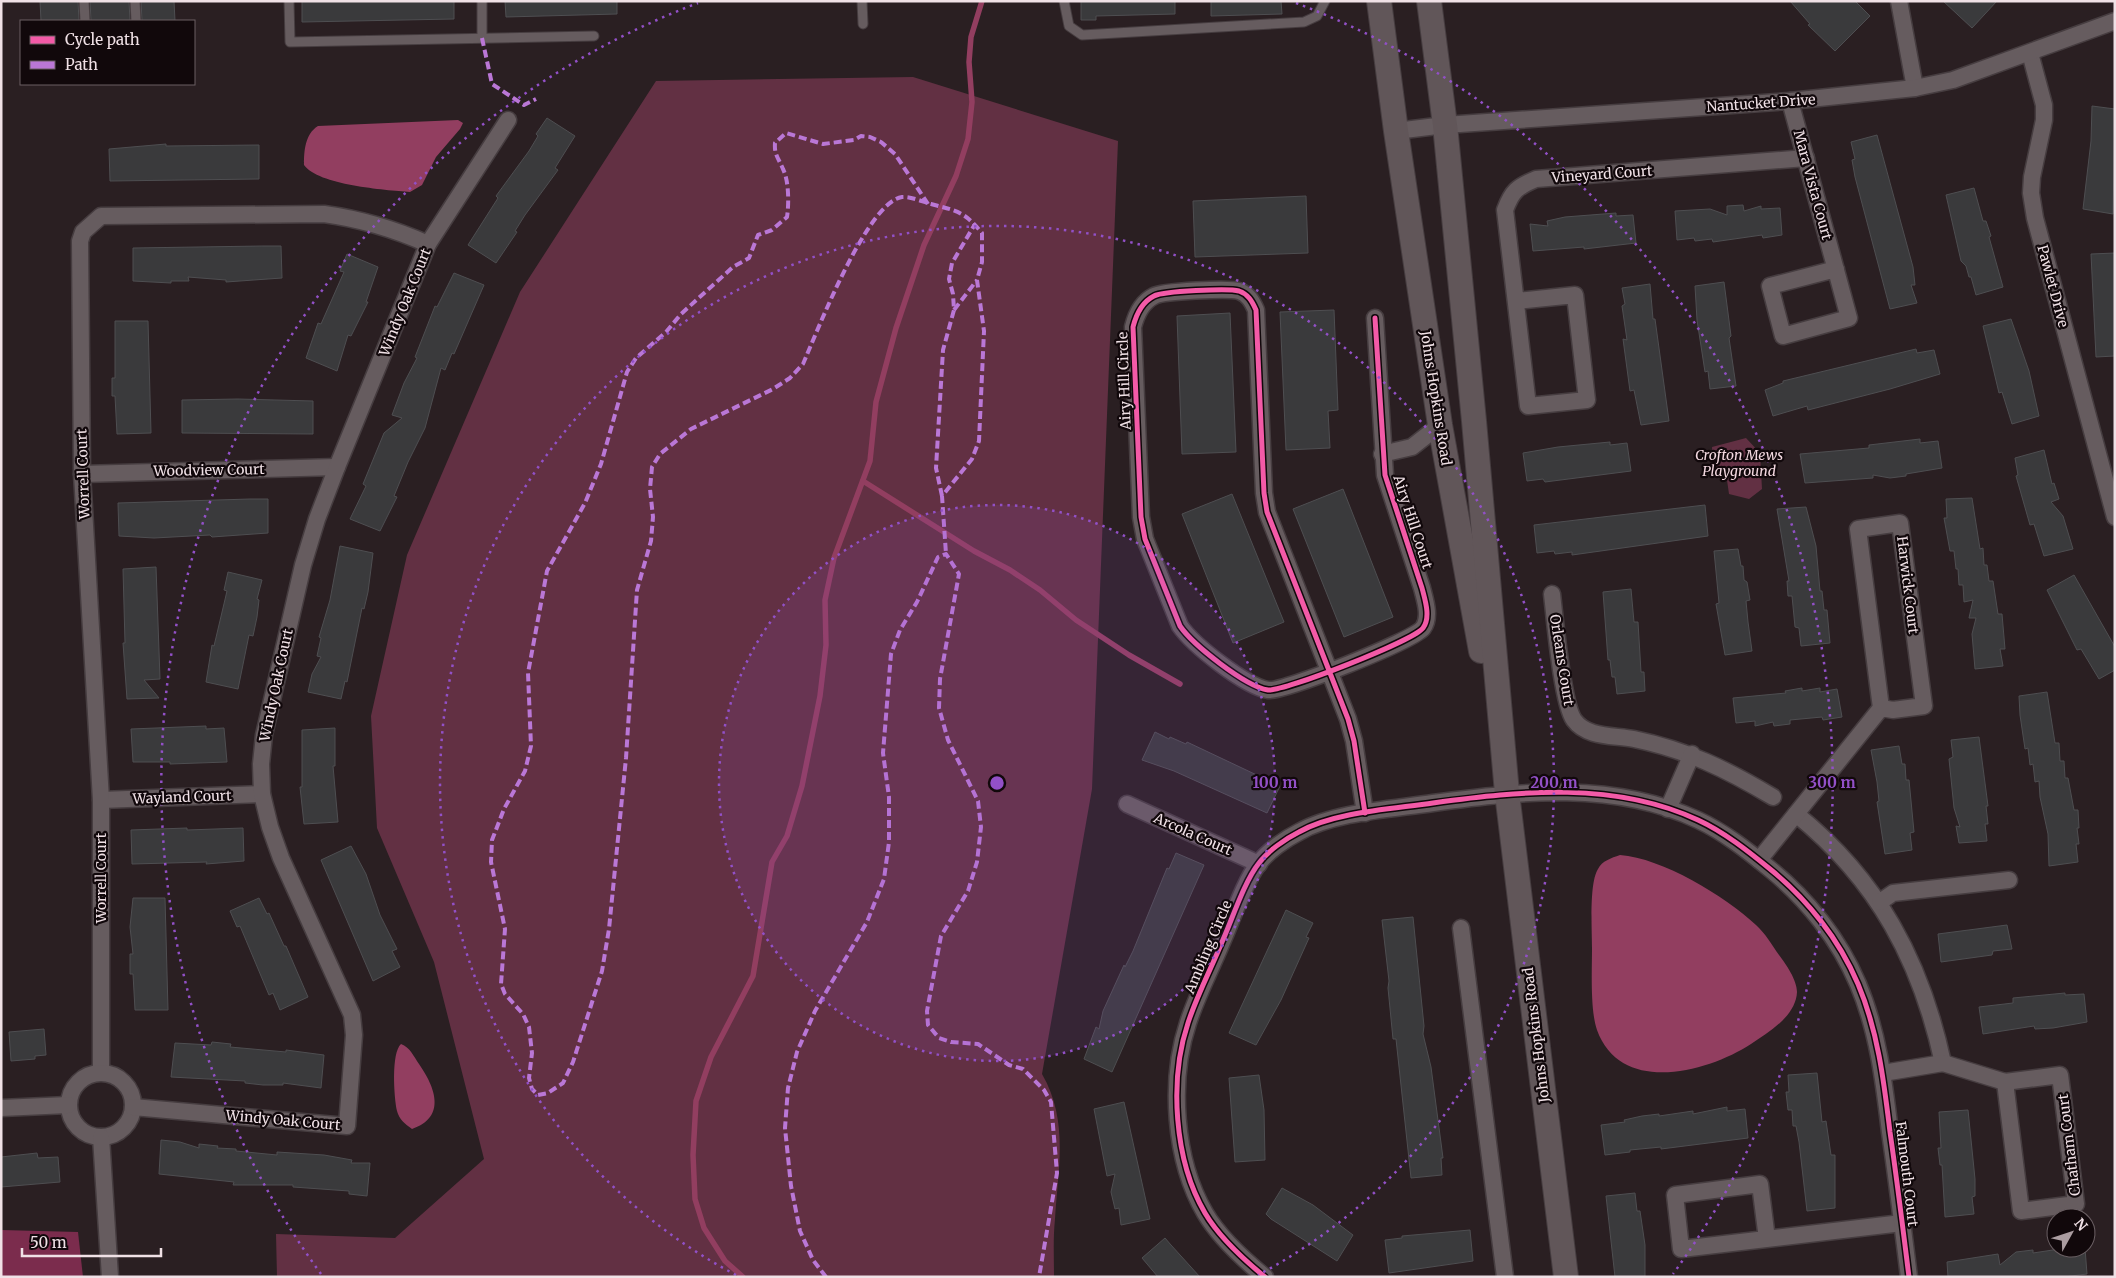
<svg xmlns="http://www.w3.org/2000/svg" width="2116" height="1278" font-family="Merriweather,serif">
  <rect width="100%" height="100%" fill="#2a1f22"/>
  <g fill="#623043">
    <path d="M913 77 1118 141 1092 789 1042 1074C1069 1121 1058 1168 1055 1219 1053 1238 1054 1258 1054 1277H277L276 1234 395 1238 484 1159 434 962 377 828 371 716 407 555 520 292 656 81Z"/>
    <path d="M1746 438 1760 453 1762 489 1749 499 1729 494 1727 480 1713 468 1712 447Z"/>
  </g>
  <path fill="#7b2c4d" d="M1 1230 78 1232 83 1277H1Z"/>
  <g fill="#923e60">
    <path d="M458 120 463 123 460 129 436 157 422 185 410 192C385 190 318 185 304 165 304 151 305 134 318 126Z"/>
    <path d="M1620 855C1662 858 1725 896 1756 925 1765 933 1772 945 1779 955 1786 964 1797 980 1797 992 1796 1016 1769 1032 1751 1044 1708 1072 1621 1096 1597 1030 1590 1010 1592 970 1592 948 1592 930 1589 883 1598 869 1602 861 1611 858 1620 855Z"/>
    <path d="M401 1044C410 1047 414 1057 419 1064 435 1087 447 1117 412 1129 405 1124 399 1119 397 1111 394 1097 391 1053 401 1044Z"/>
  </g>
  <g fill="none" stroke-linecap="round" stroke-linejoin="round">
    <g stroke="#923e60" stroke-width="5.5">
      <path d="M863 481 974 551 1010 570 1040 590 1076 620 1129 655 1180 684"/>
      <path d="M743 1277 725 1261 704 1228 695 1199 693 1155 696 1101 711 1057 753 976 772 862 787 836 802 786 820 696 826 645 825 600 834 558 870 461 876 402 896 328 924 245 956 176 968 139 972 102 969 62 971 37 982 1"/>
    </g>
  </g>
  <g fill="#3a3a3c" stroke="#4e4e51">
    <path d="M40 1H78L79 21H41Z"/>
    <path d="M90 1H129L130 21H91Z"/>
    <path d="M141 1H174L175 21H142Z"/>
    <path d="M302 1H454V19L302 22Z"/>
    <path d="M505 1H617V14L506 17Z"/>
    <path d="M1081 1H1175V14L1096 16V20H1081Z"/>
    <path d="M1211 1H1281L1282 14 1211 16Z"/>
    <path d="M1790 1H1855L1870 16 1835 51 1808 25 1810 24Z"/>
    <path d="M1943 1H1997L1972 28Z"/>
    <path d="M2092 106 2115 109 2113 214 2083 209 2091 141Z"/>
    <path d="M547 118 575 136 555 168 558 170 525 215 515 231 517 232 496 263 468 245 498 198 496 196 529 151 538 136 536 134Z"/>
    <path d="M1877 135 1913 267 1915 285H1911L1917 303 1890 309 1855 177 1852 160 1855 159 1851 142Z"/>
    <path d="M166 144V146L259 145V179L110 181 109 149Z"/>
    <path d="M1974 188 1983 221H1986L1991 236 1989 237 2003 287 1976 295 1971 277H1969L1966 266 1961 261 1946 195Z"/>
    <path d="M1306 196 1308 253 1195 257 1193 201Z"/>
    <path d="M1743 205 1744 211 1761 206V209L1780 208 1782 235 1763 238 1762 235 1713 242 1712 239 1695 241 1694 238 1677 240 1675 211 1710 209 1727 215V206Z"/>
    <path d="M1616 213V216L1633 215 1636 243 1584 249V247L1533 251 1530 224 1548 226 1547 221 1565 217Z"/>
    <path d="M263 246H281L282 278 226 282V280L188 277 189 281H171V283L133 281V248Z"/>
    <path d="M2115 253V356L2096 357 2091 254Z"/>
    <path d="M347 254 378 267 366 302H368L351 336 348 335 337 371 306 358 318 323 321 324 344 272 340 271Z"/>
    <path d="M454 273 484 285 454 354 452 353 445 370 441 368 425 428 408 462 394 496 397 497 380 531 350 519 366 486 363 484 384 433 402 418 392 415 404 383 417 358 415 357 435 306 437 307Z"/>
    <path d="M1724 282 1731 336 1729 338 1736 386 1710 389 1708 371 1705 372 1697 320 1695 286Z"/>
    <path d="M1650 284 1653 319H1655L1669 421 1641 425 1634 390 1630 391 1623 339 1627 340 1622 306 1625 304 1622 288Z"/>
    <path d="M1334 310 1338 410 1328 411 1330 448 1286 450 1280 312Z"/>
    <path d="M1230 313 1236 452 1182 454 1177 316Z"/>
    <path d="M2011 319 2029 371 2039 416 2012 424 2002 392 1999 393 1983 326Z"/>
    <path d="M115 321H148L151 433 117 434 115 396H112V378H115Z"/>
    <path d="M1916 349 1917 353 1934 350 1940 374 1890 389 1808 410 1807 406 1773 416 1765 390 1783 383V381Z"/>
    <path d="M238 399 313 401V434L182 433V400Z"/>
    <path d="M1920 439V443L1938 441 1942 468 1906 474V476L1890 478 1873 475V478L1805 483 1800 454 1869 448V445Z"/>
    <path d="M1610 442V445L1627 443 1631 471 1545 482 1543 479 1527 481 1523 453 1558 447Z"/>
    <path d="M2044 450 2052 484 2054 483 2059 499 2051 502 2063 516 2073 549 2044 556 2034 524 2030 525 2016 476 2018 475 2015 458Z"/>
    <path d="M1343 489 1393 617 1344 637 1293 509Z"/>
    <path d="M1232 494 1284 622 1233 643 1182 514Z"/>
    <path d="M1972 498 1980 549 1983 548 1984 565H1987L1989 581H1993L1998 614H2002L2005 649H2000L2003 666 1975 669 1972 634 1976 618H1969L1973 600 1964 602 1963 585H1959L1958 569H1956L1954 551H1950L1944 518H1947L1946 499Z"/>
    <path d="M250 499H268V533L212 537 210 535 154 538 119 536 118 503Z"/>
    <path d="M1705 505 1708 536 1572 555V552L1555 554 1554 551 1537 553 1534 525Z"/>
    <path d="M1806 507 1816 546 1820 591H1822L1824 610H1827L1830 643 1801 646 1799 628 1795 627 1792 596H1788L1787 581H1789L1777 509Z"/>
    <path d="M340 546 373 553 368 592 364 609 362 608 347 682 345 681 341 699 308 692 312 674 321 657 317 656 321 638 319 637 330 600Z"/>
    <path d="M1738 549 1741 566H1743L1744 580 1747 582 1750 600 1746 601 1748 622 1752 651 1725 655 1716 604 1719 603 1714 551Z"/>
    <path d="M156 567 160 679 144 680 159 698 127 699 123 643H125L123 569Z"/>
    <path d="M228 572 262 580 257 599 259 600 257 617 253 636 249 635 238 689 206 682 212 645 214 646 227 591 224 590Z"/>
    <path d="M2074 575 2115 647V670L2099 679 2081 649 2077 650 2047 590Z"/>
    <path d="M1631 589 1634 622H1638L1641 672H1644L1645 691 1617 694 1615 677H1612L1610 660H1608L1603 592Z"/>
    <path d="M1802 688V691L1820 688V692L1837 689 1842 717 1823 720 1822 717 1790 720V724L1774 726 1773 722 1755 726V721L1736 723 1733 698 1786 693 1785 691Z"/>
    <path d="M2047 692 2055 743H2059L2060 761H2064L2065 778H2068L2074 810H2078L2079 828H2077L2079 844H2076L2078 862 2049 866 2048 834 2040 797 2039 781 2035 782 2033 764 2030 765 2028 748 2025 749 2020 715 2019 696Z"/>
    <path d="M206 726V729L224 728 227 762 170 764V762H133L131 729Z"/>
    <path d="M335 728V766H333L338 822 304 824 300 787H302V730Z"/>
    <path d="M1155 732 1169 739 1170 737 1186 744 1187 742 1280 786 1267 813 1174 771 1142 760Z"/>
    <path d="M1979 737 1988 806H1986L1988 824H1985L1987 841 1959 843 1956 826 1960 827 1954 808 1949 759 1953 757 1951 740Z"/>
    <path d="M1899 746 1902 764H1905L1906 780H1909L1914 832 1910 833 1912 850 1885 854 1877 802 1879 801 1877 782 1871 750Z"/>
    <path d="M187 828V830L243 828 244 861 206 864 207 862 132 864 131 830Z"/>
    <path d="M351 846 366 874 380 915 397 949 392 951 400 967 373 981 321 860Z"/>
    <path d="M1176 853 1204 865 1112 1072 1084 1059 1096 1027 1099 1029 1103 1011 1124 965 1125 967 1133 951 1167 868 1169 869Z"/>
    <path d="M133 898H165L168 1010H135L133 974H130V954H133L130 927Z"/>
    <path d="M259 898 267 914 269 913 284 946H286L308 997 280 1010 273 993 269 995 240 926 237 927 230 911Z"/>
    <path d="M1286 910 1313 923 1306 937 1309 938 1281 1000 1256 1045 1229 1033Z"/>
    <path d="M1413 917 1424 1026 1423 1034 1431 1067 1443 1158H1441L1442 1175 1411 1178 1396 1039H1393L1388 988 1389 981 1382 920Z"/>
    <path d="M2007 925 2012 949 1993 951 1992 955 1941 962 1938 934Z"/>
    <path d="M2065 993V995L2084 994 2087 1022 2053 1028 2035 1029 2034 1026 1983 1034 1979 1007 2013 1003V998Z"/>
    <path d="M44 1029 46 1055 35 1056V1059L11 1061 9 1032Z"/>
    <path d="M212 1042 231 1044 230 1047 286 1052V1050L324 1055 321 1088 283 1083V1085H263L245 1083V1081L171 1077 175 1043 211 1045Z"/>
    <path d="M1817 1073 1822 1122 1826 1121 1831 1155H1835V1208L1807 1211 1799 1142 1796 1126H1793L1792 1110H1788L1786 1092H1789L1788 1075Z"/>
    <path d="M1259 1075 1264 1110 1265 1160 1235 1162 1229 1078Z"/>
    <path d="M1124 1102 1150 1219 1121 1225 1119 1208 1115 1209 1111 1192 1115 1174 1107 1176 1094 1109Z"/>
    <path d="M1727 1107V1111L1745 1109 1748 1138 1661 1149V1147L1630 1150V1152L1605 1155 1601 1125 1625 1122 1624 1120 1642 1116 1659 1114V1116L1693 1111V1114Z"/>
    <path d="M1968 1110 1975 1179V1196L1972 1197 1974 1214 1945 1217 1942 1165H1940L1938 1148H1941L1939 1112Z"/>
    <path d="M161 1140 180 1142 199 1148V1144L218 1146 217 1148 236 1149V1151L277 1155V1152L324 1155 352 1160 351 1163H370L367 1196 349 1194V1191L293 1187V1185H233L234 1182 159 1174Z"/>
    <path d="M37 1153 38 1158 58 1157 60 1182 1 1187V1157Z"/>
    <path d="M1282 1188 1313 1205 1353 1235 1337 1261 1271 1219 1266 1214Z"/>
    <path d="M1635 1193 1637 1211H1640L1645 1245V1277H1615L1606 1196Z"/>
    <path d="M1470 1230 1473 1261 1389 1273 1385 1240 1402 1238V1236Z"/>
    <path d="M1165 1238 1171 1245 1200 1277H1158L1142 1258Z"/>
    <path d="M2066 1248H2085L2087 1274 2063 1277H1948L1947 1262 1998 1254 2000 1265 2016 1252 2033 1250V1253Z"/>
  </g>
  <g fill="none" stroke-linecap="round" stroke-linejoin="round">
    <g stroke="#463d40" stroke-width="11">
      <g id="lane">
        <path d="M84 1 85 21"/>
        <path d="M135 1 136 21"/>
        <path d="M289 1 290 42 594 36"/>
        <path d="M482 1V38"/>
        <path d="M862 1 863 24"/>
        <path d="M1064 1 1069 26 1082 35 1304 22 1317 16 1325 1"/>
      </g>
    </g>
    <g stroke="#463d40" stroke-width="19">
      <g id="street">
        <path d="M1899 1 1915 88"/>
        <path d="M2030 53 2044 105V120L2032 177 2031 193 2035 218 2115 517"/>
        <path d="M1790 101 1849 318 1783 336 1770 286 1836 269"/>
        <path d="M1396 131 1445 125 1790 101 1915 88 1953 80 2115 21"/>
        <path d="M1516 301 1575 295 1587 400 1528 406 1505 210C1512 191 1517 187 1536 179L1806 158"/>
        <path d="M1382 454 1412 447 1440 425"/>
        <path d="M82 474 337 467"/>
        <path d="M1552 594C1555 619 1562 703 1574 720 1587 738 1614 735 1634 739 1687 750 1726 769 1773 797"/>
        <path d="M101 800 262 794"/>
        <path d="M1127 804 1259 864"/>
        <path d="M1668 809 1692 754"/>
        <path d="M1365 813 1354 741 1348 719 1267 512 1264 493 1256 310C1252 301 1248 294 1239 291 1229 288 1163 291 1154 296 1142 302 1136 315 1133 327L1141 517 1145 539 1180 626C1193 645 1245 686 1268 690 1283 692 1413 641 1423 628 1431 617 1425 600 1422 588L1385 475 1375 318"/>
        <path d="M1796 814C1878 880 1921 961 1943 1063"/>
        <path d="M1759 860 1881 708 1858 529 1900 523 1924 706 1893 710 1881 708"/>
        <path d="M1880 902 1893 893 2009 880"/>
        <path d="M1461 928 1505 1277"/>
        <path d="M101 1072V800L82 474 80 241 83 232 101 216 324 214C361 219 394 229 428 244"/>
        <circle cx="101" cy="1105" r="32"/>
        <path d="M1883 1073 1943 1063 2005 1082 2021 1211 2076 1204 2060 1075 2005 1082"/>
        <path d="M133 1107 347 1126 354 1035 352 1015 281 858 270 827 262 794 261 764 264 735 303 565 317 519 337 467 428 244 508 120"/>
        <path d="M1 1108 68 1105"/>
        <path d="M101 1137 110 1277"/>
        <path d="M1767 1239 1760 1184 1675 1195 1681 1249 1902 1223"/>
        <path d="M1265 1277C1243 1259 1219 1237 1205 1213 1174 1160 1169 1080 1188 1023 1197 995 1211 969 1222 942 1232 920 1244 882 1259 863 1268 851 1285 839 1299 832 1334 812 1393 809 1433 803 1522 791 1614 781 1698 820 1724 832 1748 851 1770 869 1807 899 1839 939 1858 984 1878 1031 1884 1082 1890 1132 1897 1180 1903 1229 1909 1277"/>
      </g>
    </g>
    <g stroke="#463d40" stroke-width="26">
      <g id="secondary">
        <path d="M1379 1 1396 131 1440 425 1481 651"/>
        <path d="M1429 1 1445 125 1474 421 1507 793 1566 1277"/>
      </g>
    </g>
    <use href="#lane" stroke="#665c5f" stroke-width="9"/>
    <use href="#street" stroke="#665c5f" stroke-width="16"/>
    <use href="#secondary" stroke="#615659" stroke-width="24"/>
    <g stroke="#ba77d6" stroke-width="4" stroke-dasharray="8 4" stroke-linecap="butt">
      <path d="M482 38 492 84 524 105 536 99"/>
      <path d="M928 204 895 154 881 142 870 137 861 136 854 140 823 144 786 133 775 143C774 155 779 159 783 169 789 181 789 204 787 217L772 230 758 235 749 258 733 267 681 314 666 332 636 358 627 372 601 464 585 503 547 571 528 673 531 746 525 771 504 809 492 840 491 862 505 929 501 984 505 994 523 1014 529 1027 532 1053 529 1078 532 1089 538 1095 548 1093 563 1083 573 1062 602 971 609 929 626 758 637 590 651 541 653 517 650 489 652 467 660 454 691 429 773 389 790 378 803 364C817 332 867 202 902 197 910 196 923 202 931 204 957 211 964 211 982 233V262L977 280 984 331 979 441 972 459 942 496 946 554"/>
      <path d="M954 310 977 280"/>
      <path d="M942 496 936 468 943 350 954 310 953 294 949 279 952 263 975 224"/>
      <path d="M826 1277 813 1260 800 1231 791 1186 785 1128 788 1088 797 1052 815 1011 867 922 884 879 889 842V797L883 753 891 654 900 630 917 602 938 557 946 554 959 574 940 679 939 708 948 740 978 801 981 827 977 862 968 891 941 936 927 1011 928 1025 939 1038 951 1042 978 1044 1009 1065 1023 1069 1044 1090 1051 1102 1057 1173 1039 1277"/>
    </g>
    <g stroke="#11080b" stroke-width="8">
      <g id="cycleway">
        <path d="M1365 813 1354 741 1348 719 1267 512 1264 493 1256 310C1252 301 1248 294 1239 291 1229 288 1163 291 1154 296 1142 302 1136 315 1133 327L1141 517 1145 539 1180 626C1193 645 1245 686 1268 690 1283 692 1413 641 1423 628 1431 617 1425 600 1422 588L1385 475 1375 318"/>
        <path d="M1265 1277C1243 1259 1219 1237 1205 1213 1174 1160 1169 1080 1188 1023 1197 995 1211 969 1222 942 1232 920 1244 882 1259 863 1268 851 1285 839 1299 832 1334 812 1393 809 1433 803 1522 791 1614 781 1698 820 1724 832 1748 851 1770 869 1807 899 1839 939 1858 984 1878 1031 1884 1082 1890 1132 1897 1180 1903 1229 1909 1277"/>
      </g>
    </g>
    <use href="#cycleway" stroke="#f35aa7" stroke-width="5"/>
  </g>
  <circle cx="997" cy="783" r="278" fill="#9250c7" fill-opacity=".12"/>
  <g fill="none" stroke="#9250c7" stroke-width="2.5" stroke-dasharray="2.5 5">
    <circle cx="997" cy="783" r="278"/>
    <path d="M736 1275A557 557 0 1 1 1258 1275"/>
    <path d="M321 1274A835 835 0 0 1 698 3M1296 3A835 835 0 0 1 1673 1274"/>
  </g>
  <g text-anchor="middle" stroke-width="4.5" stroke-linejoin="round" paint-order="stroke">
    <g font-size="14" fill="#f0e1e6" stroke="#11080b">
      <text transform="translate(1761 103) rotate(-4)" y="5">Nantucket Drive</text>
      <text transform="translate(1602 174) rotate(-4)" y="5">Vineyard Court</text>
      <text transform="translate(1813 185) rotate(75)" y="5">Mara Vista Court</text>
      <text transform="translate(2053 286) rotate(75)" y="5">Pawlet Drive</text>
      <text transform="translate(405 302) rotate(-68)" y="5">Windy Oak Court</text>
      <text transform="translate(1124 381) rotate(-92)" y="5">Airy Hill Circle</text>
      <text transform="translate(1436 398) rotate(81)" y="5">Johns Hopkins Road</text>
      <text transform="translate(209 470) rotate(-1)" y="5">Woodview Court</text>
      <text transform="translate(83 474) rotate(-92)" y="5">Worrell Court</text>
      <text transform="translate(1413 522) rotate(72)" y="5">Airy Hill Court</text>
      <text transform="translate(1908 585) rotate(83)" y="5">Harwick Court</text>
      <text transform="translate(1562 660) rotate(81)" y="5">Orleans Court</text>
      <text transform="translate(276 685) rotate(-78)" y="5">Windy Oak Court</text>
      <text transform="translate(182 797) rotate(-2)" y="5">Wayland Court</text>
      <text transform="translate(1193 834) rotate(24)" y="5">Arcola Court</text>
      <text transform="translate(101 878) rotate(-90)" y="5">Worrell Court</text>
      <text transform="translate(1208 947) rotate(-67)" y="5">Ambling Circle</text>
      <text transform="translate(1536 1035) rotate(-97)" y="5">Johns Hopkins Road</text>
      <text transform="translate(283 1120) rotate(5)" y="5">Windy Oak Court</text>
      <text transform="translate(2069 1145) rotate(-97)" y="5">Chatham Court</text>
      <text transform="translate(1907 1174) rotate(83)" y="5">Falmouth Court</text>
    </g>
    <g font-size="14" font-style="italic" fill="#f4d9e1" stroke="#11080b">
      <text x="1739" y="460">Crofton Mews<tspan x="1739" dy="16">Playground</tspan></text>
    </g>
  </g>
  <circle cx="997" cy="783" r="8" fill="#9250c7" stroke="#11080b" stroke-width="2.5"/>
  <g font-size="15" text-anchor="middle" font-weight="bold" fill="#9250c7" stroke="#11080b" stroke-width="4.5" stroke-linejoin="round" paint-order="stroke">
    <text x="1275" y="788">100 m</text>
    <text x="1554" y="788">200 m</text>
    <text x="1832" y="788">300 m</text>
  </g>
  <rect width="2116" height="1278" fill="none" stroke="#f0e1e6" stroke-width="5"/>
  <rect x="20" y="20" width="175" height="65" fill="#11080b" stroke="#6a5f63"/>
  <rect x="30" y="36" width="25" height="8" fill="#f35aa7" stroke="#6a5f63"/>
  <text x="65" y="45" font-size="15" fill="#f0e1e6">Cycle path</text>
  <rect x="30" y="61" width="25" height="8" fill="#ba77d6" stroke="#6a5f63"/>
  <text x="65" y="70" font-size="15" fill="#f0e1e6">Path</text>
  <g transform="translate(2071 1233) rotate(50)"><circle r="24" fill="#11080b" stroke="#6a5f63"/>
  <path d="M0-4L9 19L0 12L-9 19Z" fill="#ab9da1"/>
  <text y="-8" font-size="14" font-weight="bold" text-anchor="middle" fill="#f0e1e6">N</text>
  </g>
  <path d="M22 1248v8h139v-8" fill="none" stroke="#f0e1e6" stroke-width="2.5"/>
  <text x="30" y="1248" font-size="15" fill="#f0e1e6" stroke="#11080b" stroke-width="4" paint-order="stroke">50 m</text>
</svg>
